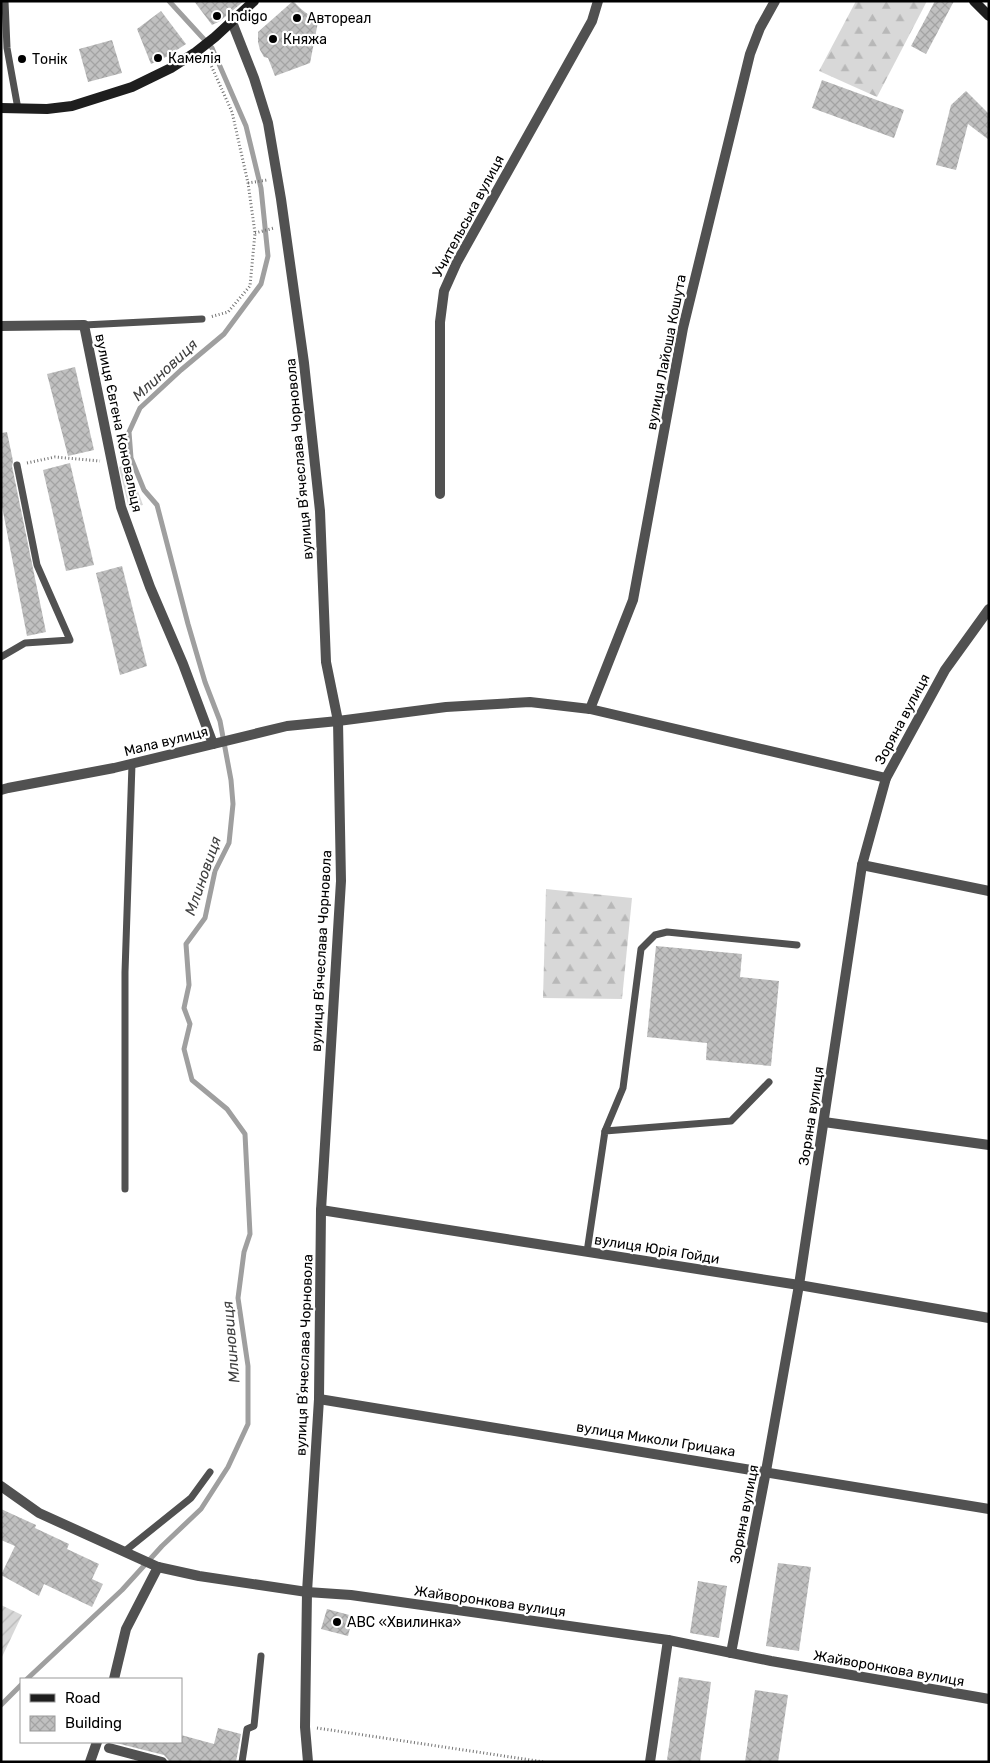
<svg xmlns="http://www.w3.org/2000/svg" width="990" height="1763" font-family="Rubik,sans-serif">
  <defs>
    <pattern id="forest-firs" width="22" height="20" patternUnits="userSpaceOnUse" patternTransform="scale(1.25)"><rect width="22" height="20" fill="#d8d8d8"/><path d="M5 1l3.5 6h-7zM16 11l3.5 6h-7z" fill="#b8b8b8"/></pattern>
    <pattern id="garden-furrows" width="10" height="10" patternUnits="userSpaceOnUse" patternTransform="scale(1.25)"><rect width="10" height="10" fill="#d8d8d8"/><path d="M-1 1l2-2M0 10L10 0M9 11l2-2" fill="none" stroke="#b8b8b8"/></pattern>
    <pattern id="building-cross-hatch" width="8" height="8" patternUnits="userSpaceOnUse" patternTransform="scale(1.25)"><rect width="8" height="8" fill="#c0c0c0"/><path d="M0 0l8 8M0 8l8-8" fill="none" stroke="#a3a3a3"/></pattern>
  </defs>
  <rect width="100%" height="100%" fill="#fff"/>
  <path fill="#d8d8d8" d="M128 464 143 505 129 508 119 467Z"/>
  <g fill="url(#forest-firs)">
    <path d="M856 1H927L877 97 819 71Z"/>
    <path d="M546 889 632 898 622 999 543 998Z"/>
  </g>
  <path fill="url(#garden-furrows)" d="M1 1605 22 1615 1 1659Z"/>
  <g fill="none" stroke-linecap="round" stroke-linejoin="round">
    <g stroke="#9f9f9f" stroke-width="5">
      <path d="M27 1679 122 1590 162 1546 201 1509 228 1467 248 1424V1366L238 1298 244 1252 250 1234 245 1134 227 1109 192 1080 184 1049 190 1024 184 1008 189 985 186 944 205 918 215 871 229 843 233 804 231 780 220 721 205 682 188 624 157 505 144 490 131 458 129 432 140 408 181 370 224 334 261 284 268 256 261 188 246 126 212 48 169 1"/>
      <path d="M1 1705 21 1685"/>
    </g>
  </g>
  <g fill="url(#building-cross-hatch)">
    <path d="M194 1H244L220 21 212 25Z"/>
    <path d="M293 1 301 9 318 22 310 63 275 76 268 58 264 57 260 50 258 42V32Z"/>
    <path d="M935 1H954L926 54 911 46Z"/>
    <path d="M161 11 186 44 166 57 151 64 137 29Z"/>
    <path d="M112 40 122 73 88 82 79 49Z"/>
    <path d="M822 80 904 110 894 138 812 108Z"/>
    <path d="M966 91 989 114V140L968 124 956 170 936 165 951 105Z"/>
    <path d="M75 367 94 450 68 456 47 374Z"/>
    <path d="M7 432 13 461 12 466 46 632 27 636 1 501V433Z"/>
    <path d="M70 463 94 565 66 571 43 470Z"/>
    <path d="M122 566 147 666 120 675 96 573Z"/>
    <path d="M656 946 742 954 740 977 779 981 771 1066 706 1060 707 1043 647 1037Z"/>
    <path d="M1 1509 36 1525 35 1528 69 1544 67 1549 99 1564 92 1579 103 1584 92 1607 44 1584 39 1596 1 1575 15 1546 1 1540Z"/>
    <path d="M778 1563 811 1567 799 1651 766 1646Z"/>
    <path d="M698 1581 727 1586 719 1638 690 1633Z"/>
    <path d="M327 1609 353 1616 348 1636 321 1629Z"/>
    <path d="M679 1677 711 1682 700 1762 667 1760Z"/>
    <path d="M755 1690 788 1695 778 1762H745Z"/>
    <path d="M218 1728 241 1734 236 1762H170L164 1755 112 1742H181V1735L214 1744Z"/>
  </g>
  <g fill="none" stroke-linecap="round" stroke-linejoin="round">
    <g stroke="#737373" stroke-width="3" stroke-dasharray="1 2.5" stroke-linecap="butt">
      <path d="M210 63 232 112 248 183 255 233 250 286 228 312 210 317"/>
      <path d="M248 183 267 180"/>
      <path d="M255 233 274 228"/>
      <path d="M27 463 55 457 100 461"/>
      <path d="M317 1728 544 1762"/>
    </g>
    <g stroke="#515151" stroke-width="7">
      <path d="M5 1 7 48 18 109"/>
      <path d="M84 325 202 319"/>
      <path d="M1 657 25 643 70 640 37 565 17 465"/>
      <path d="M605 1131 623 1088 641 949 655 935 667 932 797 945"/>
      <path d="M125 1189V972L132 764"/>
      <path d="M587 1252 605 1131 731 1121 769 1082"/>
      <path d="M125 1551 191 1498 210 1472"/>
      <path d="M242 1762 247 1729 254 1726 261 1656"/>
    </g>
    <g stroke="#515151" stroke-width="10">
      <path d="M232 22 254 78 268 123 281 199 304 363 320 511 326 662 338 721 341 881 321 1210 319 1399 307 1592 305 1727 308 1762"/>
      <path d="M1 326 84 325 121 507 150 587 183 664 213 744"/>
      <path d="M440 494V322L444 291 457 262 592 21 598 1"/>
      <path d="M590 709 633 600 683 328 750 54 760 28 775 1"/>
      <path d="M1 790 8 788 114 768 287 726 338 721 446 707 530 702 590 709 886 778"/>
      <path d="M862 865 989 891"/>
      <path d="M824 1122 989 1145"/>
      <path d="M321 1210 799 1285 989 1318"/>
      <path d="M319 1399 989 1509"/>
      <path d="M1 1486 39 1513 158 1567 199 1576 307 1592 351 1595 668 1640 771 1661 989 1699"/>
      <path d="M731 1653 766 1471 799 1285 862 865 886 778 945 670 989 609"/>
      <path d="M114 1679 126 1629 158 1567"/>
      <path d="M109 1748 162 1762"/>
      <path d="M90 1762 97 1742"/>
      <path d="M650 1762 668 1640"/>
    </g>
    <g stroke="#1e1e1e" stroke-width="10">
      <path d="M974 1 989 16"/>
      <path d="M1 108 47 109 72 106 132 87 171 68 196 52 215 37 254 1"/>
    </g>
  </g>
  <g fill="#000" stroke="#fff" stroke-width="2">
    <circle cx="217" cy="16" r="5"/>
    <circle cx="297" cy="18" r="5"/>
    <circle cx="273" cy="39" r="5"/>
    <circle cx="158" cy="58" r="5"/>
    <circle cx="22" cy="59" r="5"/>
    <circle cx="337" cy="1622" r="5"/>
  </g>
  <g text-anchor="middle" stroke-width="4.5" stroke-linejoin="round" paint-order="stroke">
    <g font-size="14" fill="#000" stroke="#fff" text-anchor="start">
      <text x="227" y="21">Indigo</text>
      <text x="307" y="23">Автореал</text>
      <text x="283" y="44">Княжа</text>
      <text x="168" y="63">Камелія</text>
      <text x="32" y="64">Тонік</text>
      <text x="347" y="1627">АВС «Хвилинка»</text>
    </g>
    <g font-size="14" fill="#000" stroke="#fff">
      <text transform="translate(468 216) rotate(-62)" y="5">Учительська вулиця</text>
      <text transform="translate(666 352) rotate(-79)" y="5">вулиця Лайоша Кошута</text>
      <text transform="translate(119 423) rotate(78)" y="5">вулиця Євгена Коновальця</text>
      <text transform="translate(299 459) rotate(-95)" y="5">вулиця Вʼячеслава Чорновола</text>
      <text transform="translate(902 719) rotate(-62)" y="5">Зоряна вулиця</text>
      <text transform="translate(166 741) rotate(-14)" y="5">Мала вулиця</text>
      <text transform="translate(321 951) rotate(-87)" y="5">вулиця Вʼячеслава Чорновола</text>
      <text transform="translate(811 1116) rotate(-81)" y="5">Зоряна вулиця</text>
      <text transform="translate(657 1249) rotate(9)" y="5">вулиця Юрія Гойди</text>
      <text transform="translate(304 1355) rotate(-88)" y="5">вулиця Вʼячеслава Чорновола</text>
      <text transform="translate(656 1439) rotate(9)" y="5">вулиця Миколи Грицака</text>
      <text transform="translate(744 1514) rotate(-79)" y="5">Зоряна вулиця</text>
      <text transform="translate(490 1601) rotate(8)" y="5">Жайворонкова вулиця</text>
      <text transform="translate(889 1668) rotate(10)" y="5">Жайворонкова вулиця</text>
    </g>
    <g font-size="15" font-style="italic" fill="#404040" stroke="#fff">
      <text transform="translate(165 370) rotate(-43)" y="5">Млиновиця</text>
      <text transform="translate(203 876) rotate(-71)" y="5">Млиновиця</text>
      <text transform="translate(231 1342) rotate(-95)" y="5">Млиновиця</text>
    </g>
  </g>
  <rect width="990" height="1763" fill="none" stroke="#000000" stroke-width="5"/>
  <rect x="20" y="1678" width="162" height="65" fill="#ffffff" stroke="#999999"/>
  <rect x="30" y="1694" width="25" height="8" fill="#1e1e1e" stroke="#999999"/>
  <text x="65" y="1703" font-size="15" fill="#000000">Road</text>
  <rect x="30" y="1716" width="25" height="15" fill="url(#building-cross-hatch)" stroke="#999999"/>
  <text x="65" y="1728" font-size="15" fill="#000000">Building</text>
</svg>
